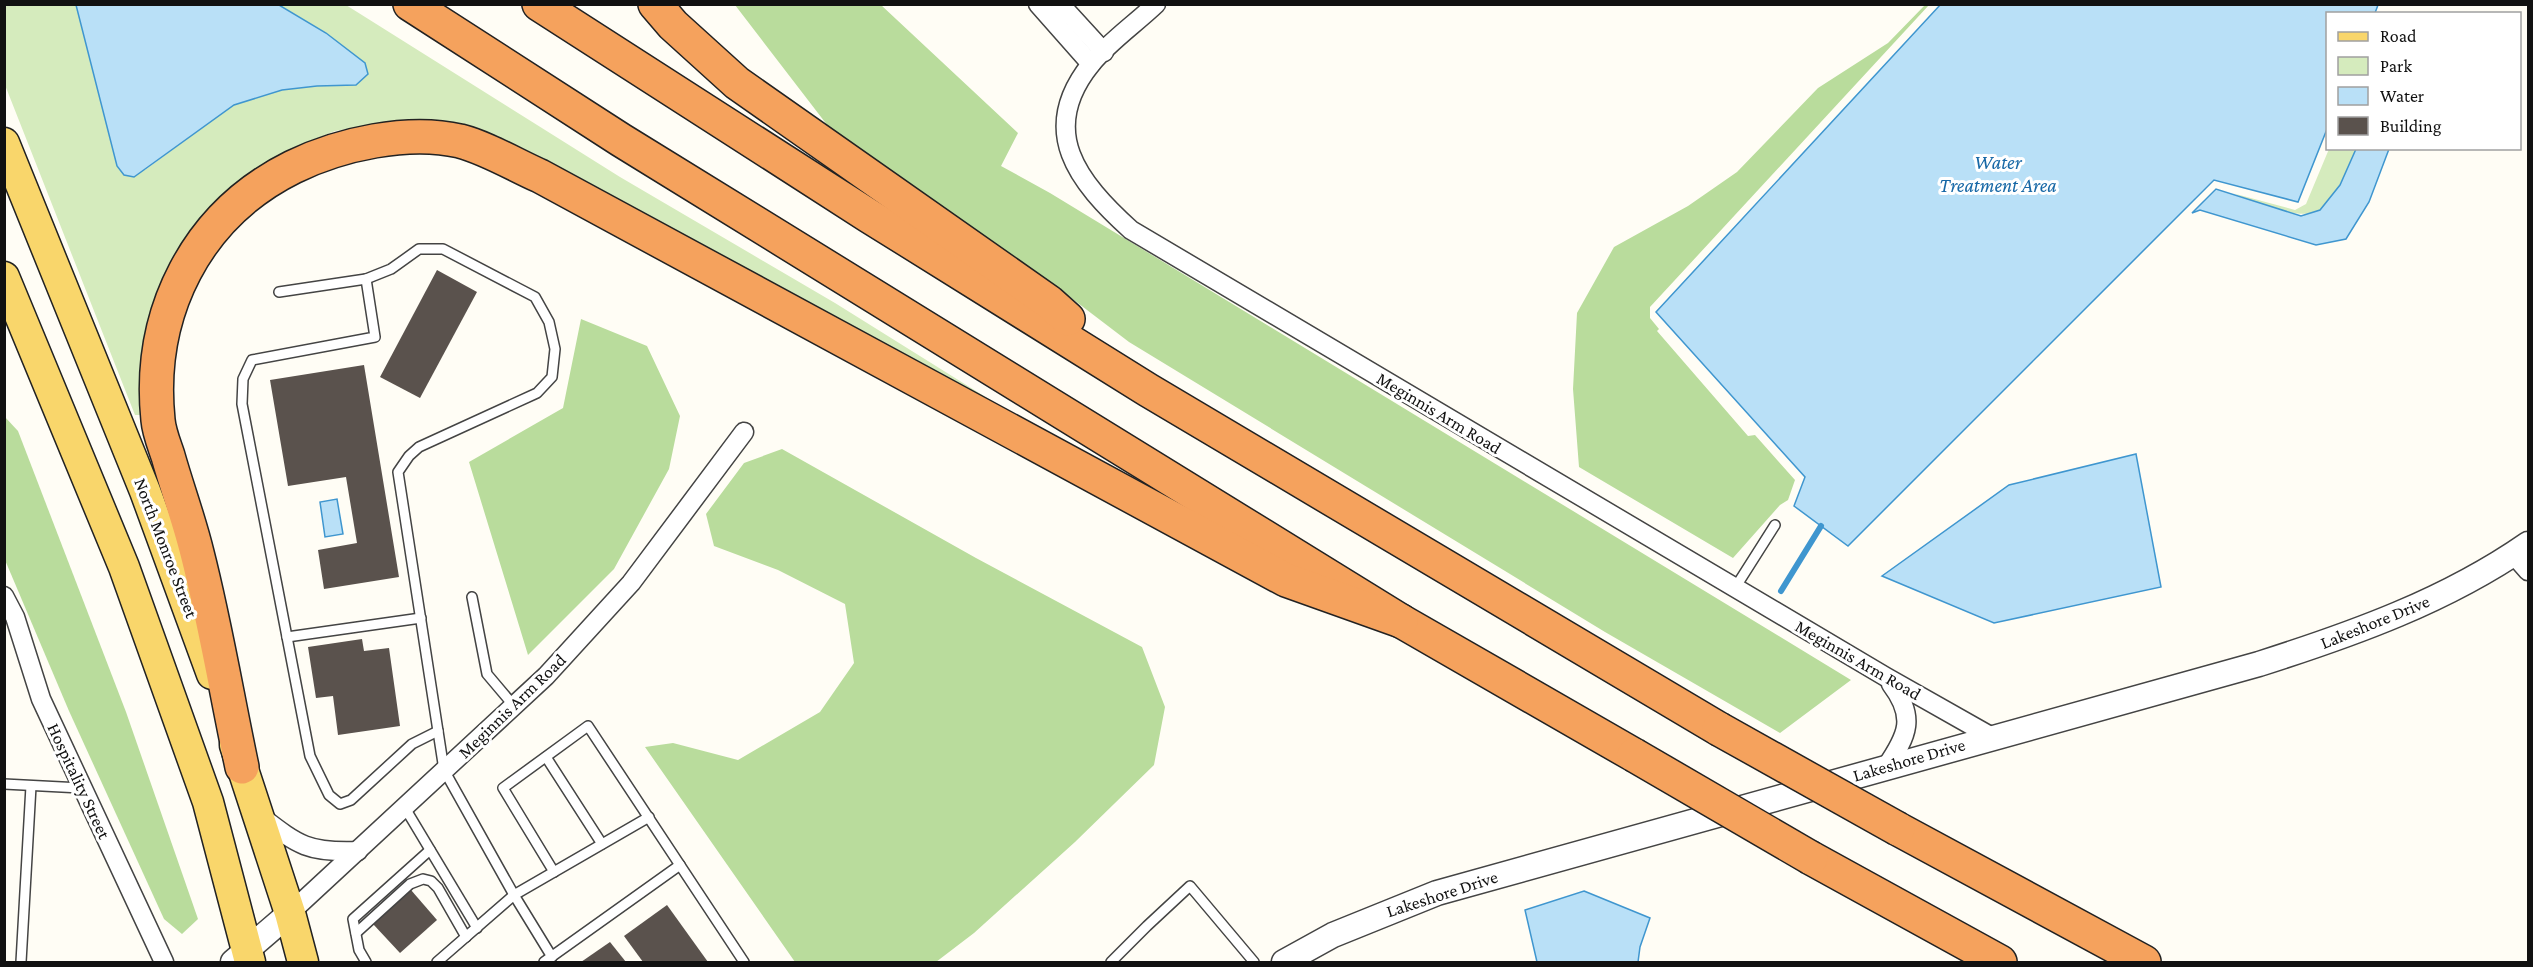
<svg xmlns="http://www.w3.org/2000/svg" width="2533" height="967" font-family="'Crimson Pro',serif">
  <rect width="100%" height="100%" fill="#fffdf5"/>
  <g fill="#d5ebbd">
    <path d="M5 5H76L117 166 145 170 233 105 282 90 317 86 326 33 279 5H346L620 177 835 303 1061 444 613 208 377 124 335 131 295 147 247 175 223 196 145 389 140 415H135L5 85Z"/>
    <path d="M2329 149H2356C2347 168 2338 195 2321 209 2303 224 2252 200 2232 193L2295 210 2306 204Z"/>
  </g>
  <g fill="#b9dc9c">
    <path d="M735 5H881L1018 133 1001 166 1050 193 1851 680 1780 733 1605 632 1129 342 1066 294 912 192 831 130Z"/>
    <path d="M1925 5H1929L1650 307V318L1659 329 1657 331 1748 436 1755 435 1795 480 1788 500 1780 505 1733 558 1579 467 1573 389 1577 313 1614 247 1688 206 1737 172 1818 88 1888 43Z"/>
    <path d="M581 319 647 346 680 416 669 469 614 569 528 655 469 462 563 408Z"/>
    <path d="M4 416 18 431 126 712 198 919 182 934 164 919 69 711 5 560Z"/>
    <path d="M782 449 976 558 1142 647 1165 707 1154 765 1075 842 974 933 936 962H795L645 747 673 743 738 760 820 712 854 663 845 604 778 570 714 546 706 514 744 463Z"/>
  </g>
  <g fill="#b9e0f7" stroke="#3f96cf" stroke-width="1.5">
    <path d="M1941 4 2378 5 2375 13 2328 14 2327 129 2298 202 2214 180 1848 546 1794 506 1805 477 1656 312Z"/>
    <path d="M76 5H279L326 33 365 63 368 74 356 85 317 86 282 90 234 105 134 177 124 175 117 166Z"/>
    <path d="M2356 149H2389L2369 202 2346 239 2316 245 2200 210 2192 213 2216 189 2301 216 2320 210 2340 185Z"/>
    <path d="M2136 454 2161 587 1994 623 1882 576 2009 485Z"/>
    <path d="M337 499 343 534 325 537 320 502Z"/>
    <path d="M1584 891 1650 918 1640 947 1638 962H1537L1525 910Z"/>
  </g>
  <g fill="none" stroke-linecap="round" stroke-linejoin="round">
    <path stroke="#3f96cf" stroke-width="6" d="M1781 591 1821 526"/>
  </g>
  <g fill="#5a524d">
    <path d="M437 270 477 292 420 398 380 377Z"/>
    <path d="M364 365 399 577 324 589 318 550 357 543 346 477 288 486 270 380Z"/>
    <path d="M362 639 364 651 389 648 400 726 338 735 333 696 316 698 308 647Z"/>
    <path d="M411 890 437 920 400 953 373 924Z"/>
    <path d="M667 905 708 962H643L624 936Z"/>
    <path d="M610 942 626 962H581Z"/>
  </g>
  <g fill="none" stroke-linecap="round" stroke-linejoin="round">
    <g stroke="#444" stroke-width="12">
      <g id="service">
        <path d="M366 279 375 337 252 360 243 379 242 404 310 756 329 795 340 804 351 800 412 744 438 731"/>
        <path d="M279 292 366 279 391 269 419 249H443L535 297 549 322 555 349 552 377 537 393 419 447 409 456 398 472 444 770 514 895 552 957"/>
        <path d="M1735 588 1775 525"/>
        <path d="M472 597 487 674 514 706"/>
        <path d="M287 637 421 618"/>
        <path d="M546 757 602 844"/>
        <path d="M4 784 81 788"/>
        <path d="M405 808 477 928"/>
        <path d="M554 872 503 788 588 726 744 962"/>
        <path d="M356 933 410 884 423 879 431 881 438 888 466 937"/>
        <path d="M21 962 31 786"/>
        <path d="M366 962 359 950 353 919 430 850"/>
        <path d="M437 962 514 895 649 817"/>
        <path d="M544 962 680 865"/>
        <path d="M1111 962 1147 926 1190 886 1254 962"/>
      </g>
    </g>
    <g stroke="#444" stroke-width="21">
      <g id="minor">
        <path d="M1038 4 1091 64"/>
        <path d="M1060 4 1104 52"/>
        <path d="M1156 4C1135 24 1109 42 1091 64 1037 131 1078 182 1131 230L1886 677 1992 737"/>
        <path d="M2514 555 2528 571"/>
        <path d="M4 596 15 617 41 699 164 962"/>
        <path d="M1886 767C1908 735 1916 717 1891 684"/>
        <path d="M259 815C298 845 307 853 358 851"/>
        <path d="M290 913 546 676 631 583 744 432"/>
      </g>
    </g>
    <g stroke="#444" stroke-width="27">
      <g id="tertiary">
        <path d="M233 962 290 913"/>
        <path d="M1284 962 1333 935 1437 893 2259 664C2353 634 2446 601 2528 544"/>
      </g>
    </g>
    <g stroke="#222" stroke-width="33">
      <g id="primary">
        <path d="M4 143 145 491 212 674"/>
        <path d="M4 277 124 567 208 802 250 962"/>
        <path d="M235 745 290 913 303 962"/>
      </g>
    </g>
    <g stroke="#222" stroke-width="36">
      <g id="motorway">
        <path d="M410 4 621 140 1401 621 1634 755"/>
        <path d="M539 4 869 216 1148 390 1719 729"/>
        <path d="M655 4 673 25 737 83 1049 302 1068 319"/>
        <path d="M242 767C227 696 215 623 197 553 189 520 177 488 168 456 164 444 159 432 158 420 147 313 196 215 293 167 340 144 408 129 460 141 487 148 515 165 540 176L1286 580 1401 621"/>
        <path d="M1898 829 2144 962"/>
        <path d="M1811 858 2000 962"/>
      </g>
    </g>
    <use href="#service" stroke="#fff" stroke-width="9"/>
    <use href="#minor" stroke="#fff" stroke-width="18"/>
    <use href="#tertiary" stroke="#fff" stroke-width="24"/>
    <use href="#primary" stroke="#f9d66b" stroke-width="30"/>
    <use href="#motorway" stroke="#f5a25d" stroke-width="33"/>
    <g stroke="#222" stroke-width="36" stroke-linecap="butt">
      <g id="motorway-bridge">
        <path d="M1719 729 1898 829"/>
        <path d="M1634 755 1811 858"/>
      </g>
    </g>
    <use href="#motorway-bridge" stroke="#f5a25d" stroke-width="33"/>
  </g>
  <g text-anchor="middle" stroke-width="6" stroke-linejoin="round" paint-order="stroke">
    <g font-size="18" fill="#111" stroke="#fff">
      <text transform="translate(1439 413) rotate(31)" y="6">Meginnis Arm Road</text>
      <text transform="translate(166 548) rotate(69)" y="6">North Monroe Street</text>
      <text transform="translate(2375 622) rotate(-22)" y="6">Lakeshore Drive</text>
      <text transform="translate(1858 660) rotate(30)" y="6">Meginnis Arm Road</text>
      <text transform="translate(512 706) rotate(-44)" y="6">Meginnis Arm Road</text>
      <text transform="translate(1909 760) rotate(-16)" y="6">Lakeshore Drive</text>
      <text transform="translate(79 781) rotate(65)" y="6">Hospitality Street</text>
      <text transform="translate(1442 894) rotate(-18)" y="6">Lakeshore Drive</text>
    </g>
    <g font-size="20" font-style="italic" fill="#1768a6" stroke="#fff">
      <text x="1998" y="169">Water<tspan x="1998" dy="23">Treatment Area</tspan></text>
    </g>
  </g>
  <rect width="2533" height="967" fill="none" stroke="#111111" stroke-width="12"/>
  <rect x="2326" y="12" width="195" height="138" fill="#ffffff" stroke="#a0a0a0" stroke-width="1.5"/>
  <rect x="2338" y="32" width="30" height="9" fill="#f9d66b" stroke="#a0a0a0" stroke-width="1.5"/>
  <text x="2380" y="42" font-size="18" fill="#111111">Road</text>
  <rect x="2338" y="57" width="30" height="18" fill="#d5ebbd" stroke="#a0a0a0" stroke-width="1.5"/>
  <text x="2380" y="72" font-size="18" fill="#111111">Park</text>
  <rect x="2338" y="87" width="30" height="18" fill="#b9e0f7" stroke="#a0a0a0" stroke-width="1.5"/>
  <text x="2380" y="102" font-size="18" fill="#111111">Water</text>
  <rect x="2338" y="117" width="30" height="18" fill="#5a524d" stroke="#a0a0a0" stroke-width="1.5"/>
  <text x="2380" y="132" font-size="18" fill="#111111">Building</text>
</svg>
